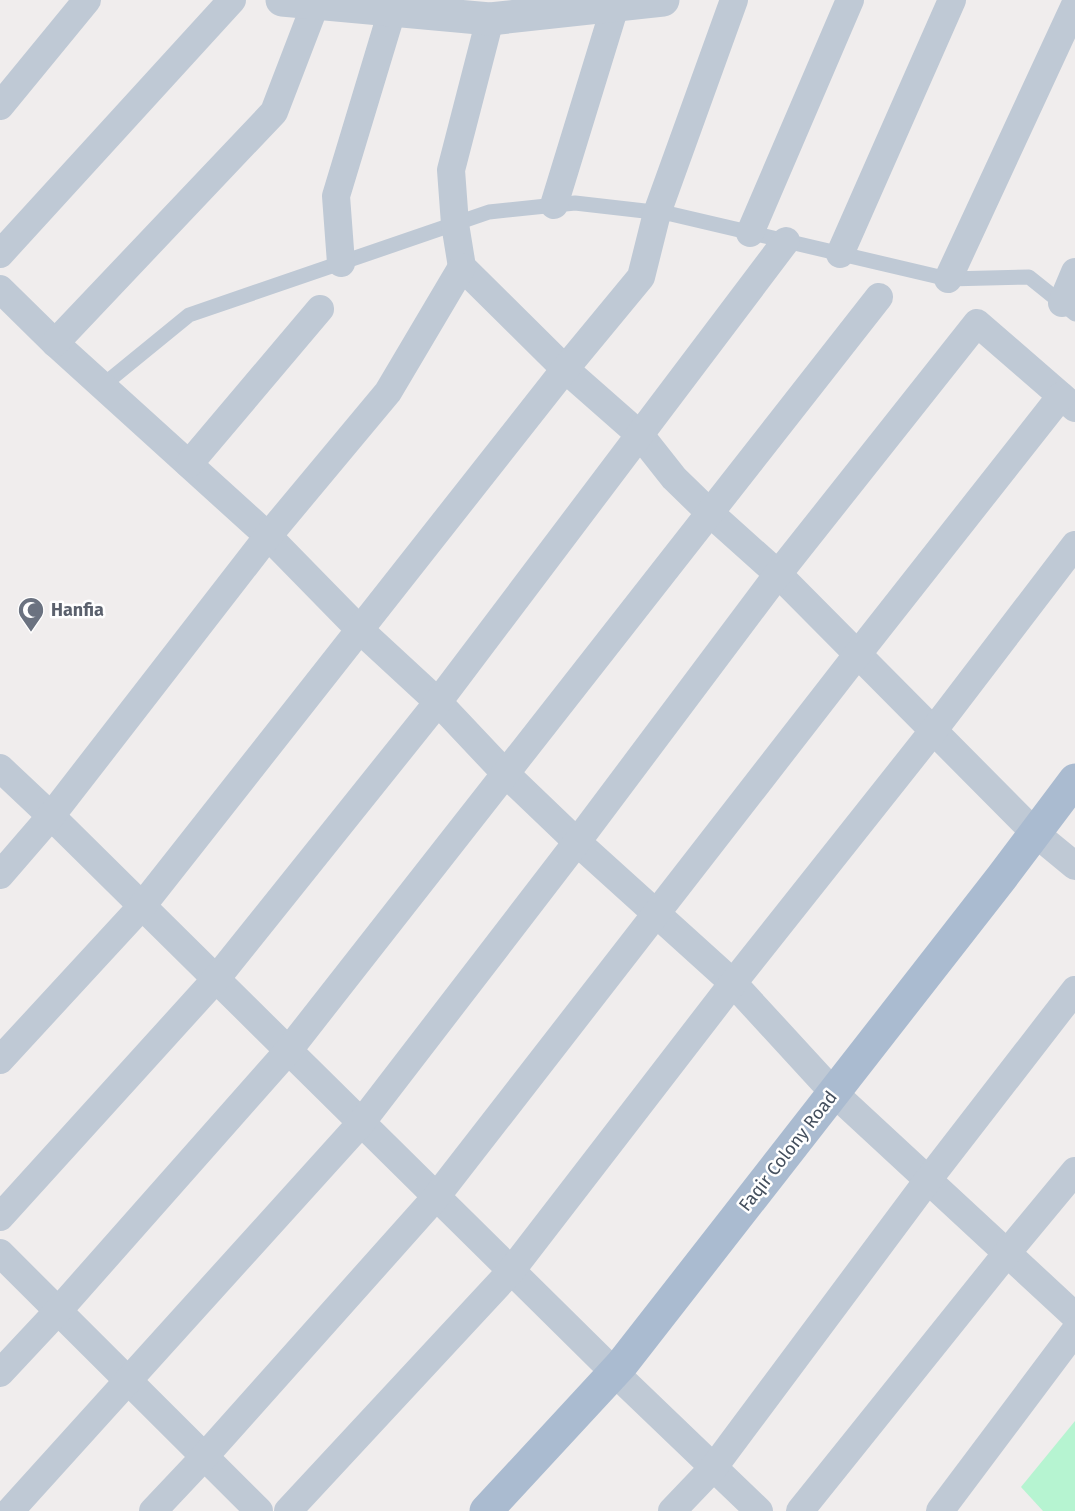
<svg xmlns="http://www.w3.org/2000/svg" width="1075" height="1511" font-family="'Fira Sans',sans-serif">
  <rect width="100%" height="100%" fill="#f0eded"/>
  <path fill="#b6f4d1" d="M1075 1421V1511H1043L1021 1487Z"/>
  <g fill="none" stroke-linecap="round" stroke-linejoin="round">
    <path stroke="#bfc9d5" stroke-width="15" d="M102 386 189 315 489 212 575 203 671 214 948 279 1029 277 1075 314"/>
    <g stroke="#bfc9d5" stroke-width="28">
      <path d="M490 19 451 170 455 224 462 267 565 369 640 435 674 478 710 513 778 574 1035 833 1075 866"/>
      <path d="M0 106 87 0"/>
      <path d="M554 205 617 0"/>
      <path d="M750 233 850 0"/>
      <path d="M0 254 232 0"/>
      <path d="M840 254 952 0"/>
      <path d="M341 263 336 196 392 11"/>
      <path d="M948 279 1075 5"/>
      <path d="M0 289 55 343 268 536 360 630 438 702 505 773 577 842 733 983 834 1093 1075 1316"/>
      <path d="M1062 303 1075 272"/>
      <path d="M55 343 274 112 317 0"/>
      <path d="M189 464 320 309"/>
      <path d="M0 768 51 816 614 1372 759 1511"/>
      <path d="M0 875 51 816 268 536 388 392 462 267"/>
      <path d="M0 1060 142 906 565 369 641 277 657 213 734 0"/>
      <path d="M0 1217 216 979 438 702 786 241"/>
      <path d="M0 1253 259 1511"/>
      <path d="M0 1373 58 1311 288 1051 879 297"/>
      <path d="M10 1511 361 1123 577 842 778 574 977 323 1075 408"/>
      <path d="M153 1511 204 1457 436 1197 857 655 1061 396"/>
      <path d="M288 1511 511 1271 733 983 933 731 1075 545"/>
      <path d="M672 1511 714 1467 928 1180 1075 990"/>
      <path d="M800 1511 1007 1253 1075 1171"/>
      <path d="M940 1511 1075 1331"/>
    </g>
    <path stroke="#bfc9d5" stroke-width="33" d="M282 0 490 19 663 0"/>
    <path stroke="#aabbd0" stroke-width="33" d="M486 1511 622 1364 1002 877 1075 780"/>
  </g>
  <defs>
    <g id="mosque-pin" transform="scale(1.35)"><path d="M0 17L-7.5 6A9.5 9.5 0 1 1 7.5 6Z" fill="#6b7280" stroke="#fff"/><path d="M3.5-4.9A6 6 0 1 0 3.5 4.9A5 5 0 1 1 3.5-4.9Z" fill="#fff"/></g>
  </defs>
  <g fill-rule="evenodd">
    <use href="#mosque-pin" x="31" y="610"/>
  </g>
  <g text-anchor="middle" stroke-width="5" stroke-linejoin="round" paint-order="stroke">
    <g font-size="18" font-weight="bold" fill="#5b616d" stroke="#fff" text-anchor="start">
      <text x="51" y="616">Hanfia</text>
    </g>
    <g font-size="18" fill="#444f5d" stroke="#fff">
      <text transform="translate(788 1151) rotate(-52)" y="6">Faqir Colony Road</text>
    </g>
  </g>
</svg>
